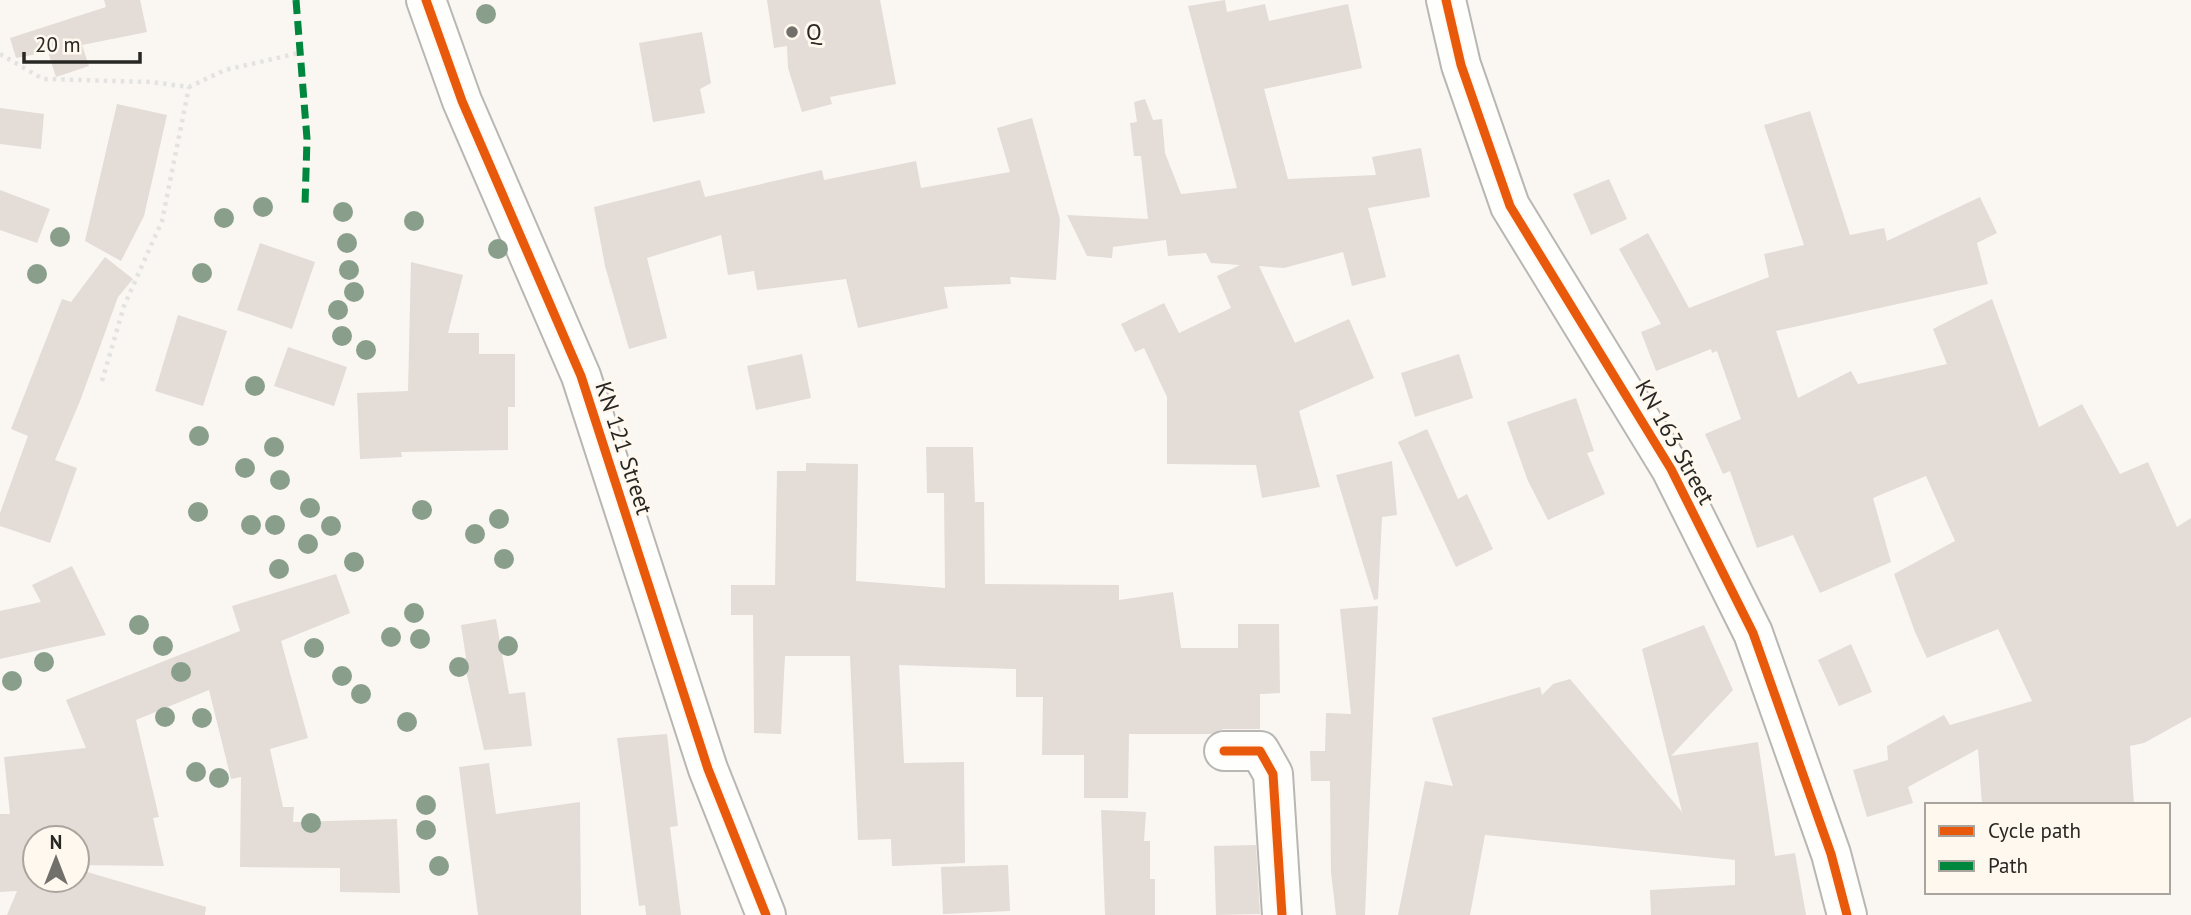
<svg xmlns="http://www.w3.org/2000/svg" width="2191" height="915" font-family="'PT Sans',sans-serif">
  <rect width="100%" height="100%" fill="#faf7f2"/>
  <g fill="#e3dcd7">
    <path d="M104 0H140L147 32 82 45 89 66 56 77 48 52 16 58 10 38 106 7Z"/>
    <path d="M767 0H880L896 84 830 97 832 104 802 112 788 68 787 46 774 48Z"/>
    <path d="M1225 0 1227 12 1265 4 1269 21 1348 4 1362 68 1264 89 1288 179 1376 175 1372 157 1421 148 1430 197 1368 208 1386 277 1352 286 1343 252 1284 268 1259 266 1295 343 1349 319 1374 378 1299 411 1320 487 1262 498 1256 465 1167 464V397L1144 348 1135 352 1121 324 1164 303 1179 333 1231 308 1217 276 1240 265 1211 263 1206 253 1168 256 1166 240 1113 247 1112 258 1087 256 1067 215 1148 219 1141 156H1134L1130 123 1137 122 1134 102 1145 99 1153 120 1162 119 1165 153 1181 194 1237 188 1188 6Z"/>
    <path d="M702 32 711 83 700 89 705 113 653 122 639 43Z"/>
    <path d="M117 104 167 115 144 216 121 261 85 241Z"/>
    <path d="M0 108 44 114 41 149 0 144Z"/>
    <path d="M1810 111 1850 235 1884 228 1887 241 1980 197 1997 233 1977 243 1988 284 1776 331 1798 398 1851 371 1858 384 1947 364 1933 329 1992 299 2039 427 2082 404 2120 474 2148 462 2177 527 2191 518V717L2144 743 2130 746 2134 805H1982L1978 749 1908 787 1913 803 1867 817 1853 770 1888 760 1887 746 1944 715 1950 725 2032 701 1998 629 1927 658 1915 632 1894 574 1955 541 1926 476 1873 498 1891 562 1820 593 1793 535 1757 548 1730 471 1723 474 1705 434 1741 419 1717 351 1712 353 1711 349 1656 371 1641 332 1661 324 1619 249 1648 233 1689 308 1769 277 1764 254 1804 245 1764 125Z"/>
    <path d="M1032 118 1060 219 1056 280 1010 277 1011 284 944 287 948 308 858 328 846 279 757 290 754 271 728 275 721 235 647 258 667 338 629 349 605 266 594 207 700 180 705 197 822 170 824 180 916 161 921 188 1010 172 997 128Z"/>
    <path d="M1609 179 1627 219 1591 235 1573 194Z"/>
    <path d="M0 190 50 209 37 243 0 230Z"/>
    <path d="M260 243 315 262 292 329 237 310Z"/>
    <path d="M105 257 133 279 118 297 80 401 55 460 77 468 50 543 0 526V513L28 436 11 429 62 299 71 302Z"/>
    <path d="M411 262 463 275 448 333H479V354H515V407H508V450L401 452 402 457 360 459 357 393 408 391Z"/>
    <path d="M178 315 227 331 203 406 155 391Z"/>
    <path d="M288 347 347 367 334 406 274 386Z"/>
    <path d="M802 354 811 398 756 410 747 366Z"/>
    <path d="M1459 354 1473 398 1415 417 1401 373Z"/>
    <path d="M1576 398 1594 451 1587 453 1605 494 1548 520 1528 481 1507 422Z"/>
    <path d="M1427 429 1458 499 1467 494 1493 549 1456 567 1398 442Z"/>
    <path d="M926 447H973L975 502H984L985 584 1119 585V600L1173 592 1181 648H1238V624H1279L1280 693 1260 694V729H1224L1211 734H1129L1128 798H1084V755H1042L1043 697H1016V669L899 665 904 763 964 762 965 863 892 866 891 839 858 840 850 656H785L781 734 754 733 753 615H731V585H775L777 471H806V463L858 464 856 581 945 588 944 493H927Z"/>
    <path d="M1392 461 1397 515 1382 517 1378 599 1374 600 1336 475Z"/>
    <path d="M72 566 106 635 0 659V611L41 602 32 585Z"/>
    <path d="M336 574 350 613 281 641 308 738 270 749 283 807H294L293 822 397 819 400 893 340 892V868L240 867 241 777 231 779 209 690 136 720 159 817 153 818 164 866 77 865V838H35V880H77V869L206 907 205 915H7L17 891 0 892V814H10L4 757 86 748 66 700 240 631 232 606Z"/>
    <path d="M1378 606 1365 915H1336L1331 872 1330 781H1311L1310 751H1325L1326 713 1351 714 1340 609Z"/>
    <path d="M496 619 509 694 525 692 532 746 484 750 463 658H466L461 625Z"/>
    <path d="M1704 625 1733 690 1671 756 1758 742 1775 856 1795 853 1806 915H1651L1650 890 1735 885V860L1485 835 1470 915H1398L1425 781 1453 786 1432 718 1540 687 1542 695 1553 684 1570 679 1682 812 1642 649Z"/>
    <path d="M1851 644 1872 692 1839 706 1818 660Z"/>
    <path d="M667 734 678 826 670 827 681 915H646L645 905 639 906 617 738Z"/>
    <path d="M489 763 496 814 580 802 581 915H478L459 767Z"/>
    <path d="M1101 810 1146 812 1144 841H1150V879H1155V915H1105Z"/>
    <path d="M1256 845 1260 914 1216 915 1214 846Z"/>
    <path d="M1008 865 1010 911 943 914 941 867Z"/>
  </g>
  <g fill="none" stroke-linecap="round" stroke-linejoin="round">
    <g stroke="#b9b7b3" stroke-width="42">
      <g id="minor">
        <path d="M426 0 462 101 581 376 708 769 766 915"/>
        <path d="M1446 0 1461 65 1510 206 1671 469 1753 633 1831 854 1847 915"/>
        <path d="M1224 751H1260L1273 774 1282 915"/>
      </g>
    </g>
    <g stroke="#e3e3e1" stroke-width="4.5" stroke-dasharray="3.5 5" stroke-linecap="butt">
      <path d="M0 54 43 79 151 82 189 87 225 70 299 53"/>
      <path d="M102 381 124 306 162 221 189 87"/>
    </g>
    <use href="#minor" stroke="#fefefd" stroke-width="38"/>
    <path stroke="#00873e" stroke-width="7" stroke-dasharray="14 7" stroke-linecap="butt" d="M296 0 307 139 305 205"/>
    <g stroke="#fef8ef" stroke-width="13">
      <g id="cycleway">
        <path d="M426 0 462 101 581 376 708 769 766 915"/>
        <path d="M1446 0 1461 65 1510 206 1671 469 1753 633 1831 854 1847 915"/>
        <path d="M1224 751H1260L1273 774 1282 915"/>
      </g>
    </g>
    <use href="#cycleway" stroke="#e8590c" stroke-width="9"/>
  </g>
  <g fill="#8a9f8b">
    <circle cx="486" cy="14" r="10"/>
    <circle cx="263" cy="207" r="10"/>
    <circle cx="343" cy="212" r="10"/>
    <circle cx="224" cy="218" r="10"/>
    <circle cx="414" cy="221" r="10"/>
    <circle cx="60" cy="237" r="10"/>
    <circle cx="347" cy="243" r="10"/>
    <circle cx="498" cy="249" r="10"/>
    <circle cx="349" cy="270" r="10"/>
    <circle cx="202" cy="273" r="10"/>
    <circle cx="37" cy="274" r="10"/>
    <circle cx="354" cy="292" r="10"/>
    <circle cx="338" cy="310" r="10"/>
    <circle cx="342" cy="336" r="10"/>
    <circle cx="366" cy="350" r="10"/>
    <circle cx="255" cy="386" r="10"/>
    <circle cx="199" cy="436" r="10"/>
    <circle cx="274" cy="447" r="10"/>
    <circle cx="245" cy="468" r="10"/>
    <circle cx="280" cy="480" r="10"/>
    <circle cx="310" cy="508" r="10"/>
    <circle cx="422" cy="510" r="10"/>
    <circle cx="198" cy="512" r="10"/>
    <circle cx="499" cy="519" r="10"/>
    <circle cx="251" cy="525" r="10"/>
    <circle cx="275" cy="525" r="10"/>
    <circle cx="331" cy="526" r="10"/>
    <circle cx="475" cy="534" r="10"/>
    <circle cx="308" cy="544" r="10"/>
    <circle cx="504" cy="559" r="10"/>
    <circle cx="354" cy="562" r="10"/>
    <circle cx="279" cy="569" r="10"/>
    <circle cx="414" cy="613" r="10"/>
    <circle cx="139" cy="625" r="10"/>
    <circle cx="391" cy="637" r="10"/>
    <circle cx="420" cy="639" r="10"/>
    <circle cx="163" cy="646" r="10"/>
    <circle cx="508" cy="646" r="10"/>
    <circle cx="314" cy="648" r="10"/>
    <circle cx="44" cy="662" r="10"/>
    <circle cx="459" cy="667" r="10"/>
    <circle cx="181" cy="672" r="10"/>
    <circle cx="342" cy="676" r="10"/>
    <circle cx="12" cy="681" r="10"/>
    <circle cx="361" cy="694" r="10"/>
    <circle cx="165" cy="717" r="10"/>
    <circle cx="202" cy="718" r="10"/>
    <circle cx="407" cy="722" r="10"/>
    <circle cx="196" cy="772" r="10"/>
    <circle cx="219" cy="778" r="10"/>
    <circle cx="426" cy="805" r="10"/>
    <circle cx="311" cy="823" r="10"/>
    <circle cx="426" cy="830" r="10"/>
    <circle cx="439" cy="866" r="10"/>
  </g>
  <circle fill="#72706b" stroke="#fef8ef" stroke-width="2.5" cx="792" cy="32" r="7"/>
  <g text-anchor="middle" stroke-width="6" stroke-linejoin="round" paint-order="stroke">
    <g font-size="23" fill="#292723" stroke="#fef8ef" text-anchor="start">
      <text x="806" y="40">Q</text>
    </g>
    <g font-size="23" fill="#292723" stroke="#fef8ef">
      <text transform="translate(1675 442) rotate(61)" y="8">KN 163 Street</text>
      <text transform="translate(624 448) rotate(72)" y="8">KN 121 Street</text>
    </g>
  </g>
  <rect x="1925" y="803" width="245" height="91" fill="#fef8ef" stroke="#a9a49d" stroke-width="2"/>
  <rect x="1939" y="826" width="35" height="10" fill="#e8590c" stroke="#a9a49d" stroke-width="2"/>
  <text x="1988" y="838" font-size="21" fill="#292723">Cycle path</text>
  <rect x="1939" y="861" width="35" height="10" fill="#00873e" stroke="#a9a49d" stroke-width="2"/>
  <text x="1988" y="873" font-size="21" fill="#292723">Path</text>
  <g transform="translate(56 859)"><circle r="33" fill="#fef8ef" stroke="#a9a49d" stroke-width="2"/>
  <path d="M0-5L12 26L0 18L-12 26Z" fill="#72706b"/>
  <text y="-10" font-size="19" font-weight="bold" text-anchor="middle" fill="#292723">N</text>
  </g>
  <path d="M24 52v10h116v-10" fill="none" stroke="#292723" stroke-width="3.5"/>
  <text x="35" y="52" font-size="21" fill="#292723" stroke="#fef8ef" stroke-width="5" paint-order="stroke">20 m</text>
</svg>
